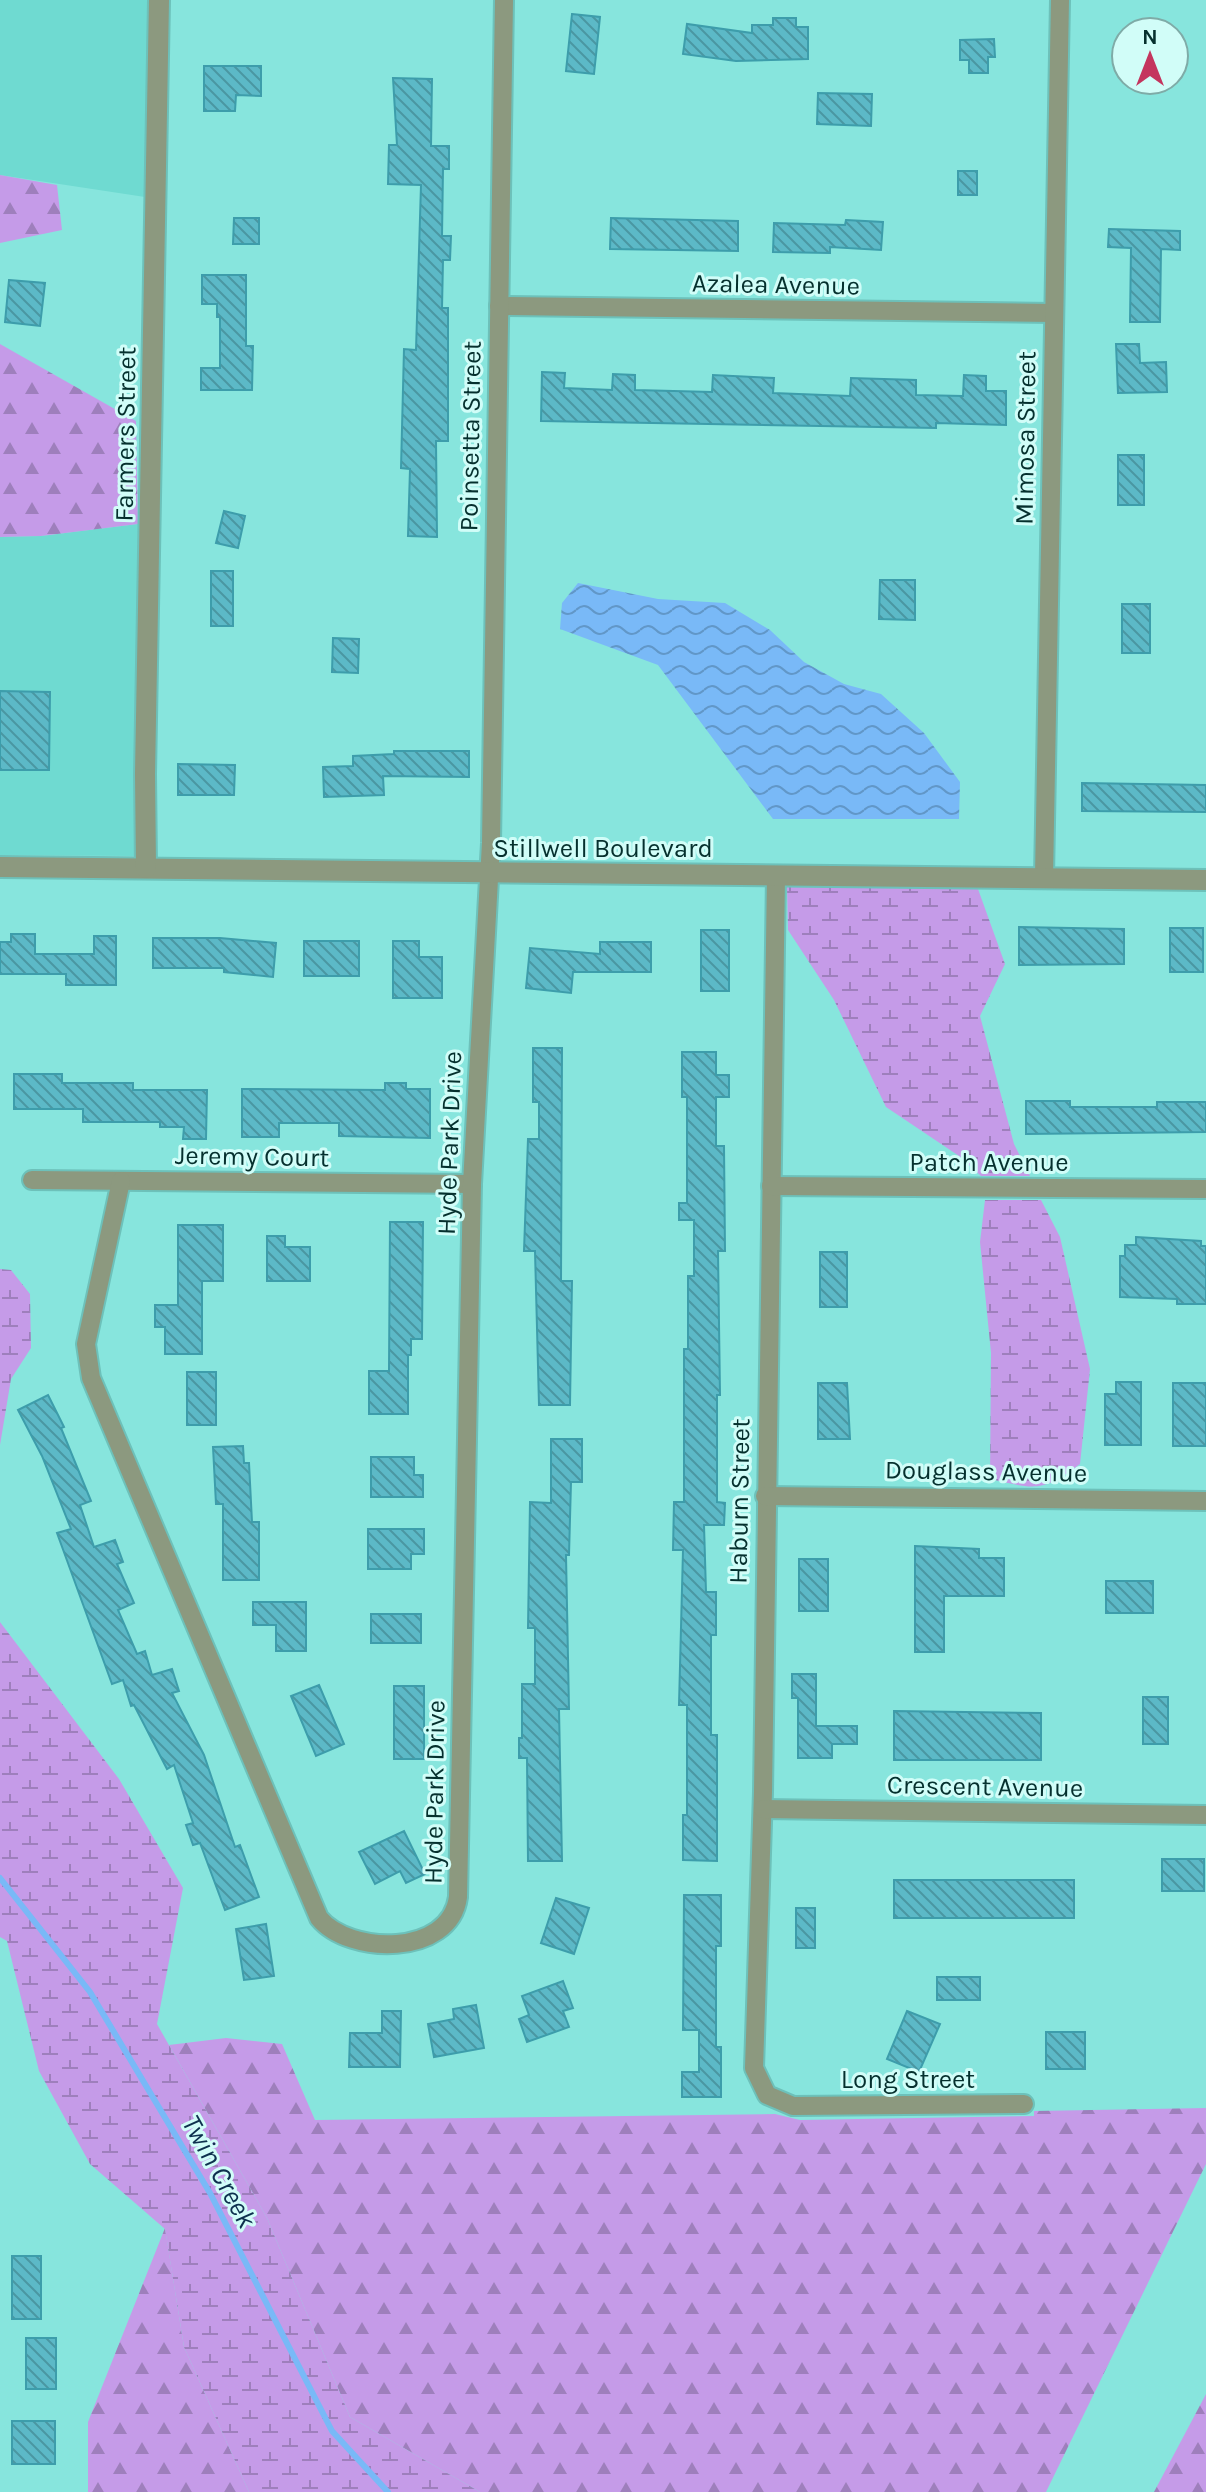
<svg xmlns="http://www.w3.org/2000/svg" width="1206" height="2492" font-family="Karla,sans-serif">
  <defs>
    <pattern id="forest-firs" width="22" height="20" patternUnits="userSpaceOnUse" patternTransform="scale(2)"><rect width="22" height="20" fill="#c59be8"/><path d="M5 1l3.5 6h-7zM16 11l3.5 6h-7z" fill="#9e7fbc"/></pattern>
    <pattern id="wetland-marsh" width="20" height="14" patternUnits="userSpaceOnUse" patternTransform="scale(2)"><rect width="20" height="14" fill="#c59be8"/><path d="M1 5h8M5 5V1M11 12h8M15 12V8" fill="none" stroke="#9e7fbc"/></pattern>
    <pattern id="water-waves" width="16" height="10" patternUnits="userSpaceOnUse" patternTransform="scale(2)"><rect width="16" height="10" fill="#79b9f7"/><path d="M0 5q4-4 8 0t8 0" fill="none" stroke="#6197c8"/></pattern>
    <pattern id="building-back-hatch" width="6" height="6" patternUnits="userSpaceOnUse" patternTransform="scale(2)"><rect width="6" height="6" fill="#5cb9c7"/><path d="M-1 5l2 2M0 0l6 6M5-1l2 2" fill="none" stroke="#4a97a2"/></pattern>
  </defs>
  <rect width="100%" height="100%" fill="#87e5dd"/>
  <g fill="#6fdad1">
    <path d="M0 0H148L145 197 0 175Z"/>
    <path d="M138 524 135 856 0 855V537L41 536Z"/>
  </g>
  <g fill="url(#forest-firs)">
    <path d="M0 175 57 185 62 230 0 243Z"/>
    <path d="M0 344 136 421 138 524 41 536 0 537Z"/>
    <path d="M226 2038 282 2044 315 2120 775 2114 800 2120 1034 2116V2111L1206 2108V2164L1046 2492H480L350 2417 267 2218 169 2045Z"/>
    <path d="M165 2228 184 2347 249 2492H88V2422Z"/>
    <path d="M1206 2394V2492H1154Z"/>
  </g>
  <g fill="url(#wetland-marsh)">
    <path d="M787 887 978 889 1005 964 980 1016 1014 1144 1030 1176H981L959 1156 886 1107 834 1000 788 930Z"/>
    <path d="M985 1200H1041L1060 1237 1090 1369 1080 1464C1042 1493 1035 1489 990 1479L991 1353 980 1242Z"/>
    <path d="M0 1269 11 1270 30 1294 31 1348 11 1379 0 1445Z"/>
    <path d="M0 1622 119 1779 183 1888 157 2024 267 2218 350 2417 480 2492H249L184 2347 165 2229 90 2164 39 2071 7 1941 0 1937Z"/>
  </g>
  <path fill="url(#water-waves)" d="M578 583 658 599 725 603 770 630 804 662 844 684 881 694 924 733 960 782 959 819H773L658 665 560 629 562 603Z"/>
  <g fill="none" stroke-linecap="round" stroke-linejoin="round">
    <path stroke="#79b9f7" stroke-width="6" d="M0 1878 90 1992 210 2193 332 2431 388 2492"/>
  </g>
  <g fill="url(#building-back-hatch)" stroke="#3d9dab" stroke-width="2">
    <path d="M572 14 600 17 594 74 566 71Z"/>
    <path d="M773 18H796V27H808V59L736 61 683 54 687 24 752 33V25H773Z"/>
    <path d="M994 39 995 57H988V73H969V60H960V40Z"/>
    <path d="M204 66H261V96L236 95 235 111H204Z"/>
    <path d="M393 78 432 79 431 146H449V169H443L442 236H451L450 260H443L442 308H448V441H436L437 537 408 536 410 469 401 468 404 349 416 350 421 185 388 184 389 145H397Z"/>
    <path d="M818 93 872 94 871 126 817 124Z"/>
    <rect x="958" y="171" width="19" height="24"/>
    <path d="M234 218H259V244H233Z"/>
    <path d="M611 218 738 221V251L610 249Z"/>
    <path d="M846 220 883 222 881 250 830 247V253L773 252 774 223 845 225Z"/>
    <path d="M1109 229 1180 231V250L1161 249 1160 322H1130L1131 248 1108 247Z"/>
    <path d="M202 275H246V346H253L252 390H201V368H220V317H217V304H202Z"/>
    <path d="M9 280 45 283 40 326 5 322Z"/>
    <path d="M1116 344H1139L1140 363 1166 362 1167 392 1118 393Z"/>
    <path d="M542 372 565 373 564 388 612 390 613 374 635 375V390L712 392 713 375 774 378 773 393 850 396 851 378 916 380V395L963 396 964 375 986 376V391H1006V425L936 423V428L541 421Z"/>
    <rect x="1118" y="455" width="26" height="50"/>
    <path d="M224 511 245 516 238 548 216 543Z"/>
    <rect x="211" y="571" width="22" height="55"/>
    <path d="M880 580H915V620L879 619Z"/>
    <rect x="1122" y="604" width="28" height="49"/>
    <path d="M333 638 359 639 358 673 332 672Z"/>
    <path d="M0 691 50 692 49 770H0Z"/>
    <path d="M394 751H469V777L383 776 384 795 324 797 323 767 353 766V756L394 754Z"/>
    <path d="M178 764 235 765 234 795H178Z"/>
    <path d="M1082 783 1206 785V812L1082 811Z"/>
    <path d="M1019 927 1124 929V964L1019 965Z"/>
    <rect x="1170" y="928" width="33" height="44"/>
    <rect x="701" y="930" width="28" height="61"/>
    <path d="M11 934H35V954H94V936H116V985H66V974H0V942H11Z"/>
    <path d="M153 938H220L276 943 273 977 224 972V968H153Z"/>
    <rect x="304" y="941" width="55" height="35"/>
    <path d="M393 941H419V957H442V998H393Z"/>
    <path d="M600 942H651V972H573L571 993 526 988 530 948 600 954Z"/>
    <path d="M533 1048H562L561 1281H572L570 1405H539L535 1251H524L528 1139H539V1102H533Z"/>
    <path d="M682 1052H716V1075H729V1097H716V1146H724L725 1251H718L720 1395H717V1502L725 1503 724 1525H704L706 1592H716V1635H711V1735H717V1861L683 1860V1815H687V1705H679L683 1550H673L674 1502H684V1349H688V1276H694V1220H679V1203H687V1097H682Z"/>
    <path d="M14 1074H62V1083H133V1090H207L206 1139H183L184 1127H160V1122H83V1109H14Z"/>
    <path d="M385 1083H406V1089H430V1138L339 1136V1123H279V1137H242V1089L385 1090Z"/>
    <path d="M1026 1101H1070V1107H1157V1102H1206V1132L1026 1134Z"/>
    <path d="M390 1222H423L422 1339H411V1355H408V1414H369V1371H389Z"/>
    <path d="M178 1225H223V1281H202V1354H165V1327H155V1305H178Z"/>
    <path d="M267 1236H285V1247H310V1281H267Z"/>
    <path d="M1136 1237 1201 1241V1246H1206V1304H1177V1299L1120 1297V1256H1125V1245H1136Z"/>
    <rect x="820" y="1252" width="27" height="55"/>
    <rect x="187" y="1372" width="29" height="53"/>
    <path d="M1116 1382H1141V1445H1105V1394H1116Z"/>
    <path d="M818 1383H847L850 1439H818Z"/>
    <rect x="1173" y="1383" width="33" height="63"/>
    <path d="M48 1395 64 1427 61 1428 91 1501 80 1505 94 1547 115 1540 123 1562 117 1564 134 1603 118 1610 137 1654 145 1651 152 1675 172 1669 179 1691 172 1693 204 1755 235 1847 240 1845 259 1897 225 1910 200 1843 193 1845 186 1825 193 1823 174 1765 167 1769 134 1705 131 1706 123 1680 112 1684 57 1533 71 1529 42 1456 18 1410Z"/>
    <path d="M551 1439H582V1482H571L569 1555H566L569 1709H559L562 1861H528L527 1758H519V1738H522V1684H535V1628H528L530 1502 551 1503Z"/>
    <path d="M243 1446 244 1463H249L252 1522H259V1580H223V1504H216L213 1447Z"/>
    <path d="M371 1457H414V1475H423V1497H371Z"/>
    <path d="M368 1529H424V1554H411V1569H368Z"/>
    <path d="M915 1546 979 1549V1558H1004V1596H944V1652H915Z"/>
    <rect x="799" y="1559" width="29" height="52"/>
    <rect x="1106" y="1581" width="47" height="32"/>
    <path d="M253 1602H306V1651H276V1625H253Z"/>
    <rect x="371" y="1614" width="50" height="29"/>
    <path d="M792 1674H816V1726H857V1744H832V1758H798V1698H792Z"/>
    <path d="M319 1685 344 1744 316 1756 291 1696Z"/>
    <rect x="394" y="1686" width="30" height="73"/>
    <rect x="1143" y="1697" width="25" height="47"/>
    <path d="M894 1711 1041 1713V1760H894Z"/>
    <path d="M404 1831 425 1874 406 1883 400 1871 375 1884 359 1852Z"/>
    <rect x="1162" y="1859" width="42" height="32"/>
    <rect x="894" y="1880" width="180" height="38"/>
    <path d="M684 1895H721V1946H716V2047H721V2097H682V2072H699V2030H683Z"/>
    <path d="M556 1898 589 1908 574 1954 541 1943Z"/>
    <rect x="796" y="1908" width="19" height="40"/>
    <path d="M266 1924 274 1976 244 1980 236 1929Z"/>
    <rect x="937" y="1977" width="43" height="23"/>
    <path d="M563 1981 573 2008 563 2011 569 2027 527 2042 519 2019 529 2015 522 1996Z"/>
    <path d="M476 2005 484 2048 434 2057 428 2024 454 2019 453 2009Z"/>
    <path d="M382 2011H401L400 2067H349L350 2033H382Z"/>
    <path d="M907 2011 940 2024 919 2072 887 2059Z"/>
    <rect x="1046" y="2032" width="39" height="37"/>
    <rect x="12" y="2256" width="29" height="63"/>
    <rect x="26" y="2338" width="30" height="51"/>
    <rect x="12" y="2421" width="43" height="43"/>
  </g>
  <g fill="none" stroke-linecap="round" stroke-linejoin="round">
    <g stroke="#6dc1ba" stroke-width="22">
      <g id="minor">
        <path d="M499 306 1053 313"/>
        <path d="M776 875 763 1792 754 2068 767 2095 793 2106 1024 2104"/>
        <path d="M1044 877 1060 0"/>
        <path d="M32 1180 472 1184"/>
        <path d="M121 1181 86 1344 91 1378 319 1918C349 1955 450 1957 458 1897L472 1184 491 843 504 0"/>
        <path d="M771 1186 1206 1189"/>
        <path d="M765 1496 1206 1501"/>
        <path d="M763 1809 1206 1815"/>
      </g>
    </g>
    <g stroke="#6dc1ba" stroke-width="24">
      <g id="tertiary">
        <path d="M0 867 1206 880"/>
        <path d="M146 868 145 774 159 0"/>
      </g>
    </g>
    <use href="#minor" stroke="#8c997f" stroke-width="18"/>
    <use href="#tertiary" stroke="#8c997f" stroke-width="20"/>
  </g>
  <g text-anchor="middle" stroke-width="6" stroke-linejoin="round" paint-order="stroke">
    <g font-size="26" fill="#05302e" stroke="#d1fdf8">
      <text transform="translate(776 284) rotate(1)" y="9">Azalea Avenue</text>
      <text transform="translate(125 434) rotate(-89)" y="9">Farmers Street</text>
      <text transform="translate(470 436) rotate(-89)" y="9">Poinsetta Street</text>
      <text transform="translate(1025 438) rotate(-89)" y="9">Mimosa Street</text>
      <text x="603" y="857">Stillwell Boulevard</text>
      <text transform="translate(449 1143) rotate(-88)" y="9">Hyde Park Drive</text>
      <text transform="translate(252 1156) rotate(1)" y="9">Jeremy Court</text>
      <text x="989" y="1171">Patch Avenue</text>
      <text transform="translate(986 1471) rotate(1)" y="9">Douglass Avenue</text>
      <text transform="translate(739 1501) rotate(-89)" y="9">Haburn Street</text>
      <text transform="translate(985 1786) rotate(1)" y="9">Crescent Avenue</text>
      <text transform="translate(434 1792) rotate(-89)" y="9">Hyde Park Drive</text>
      <text x="908" y="2088">Long Street</text>
    </g>
    <g font-size="28" font-style="italic" fill="#0d304e" stroke="#d1fdf8">
      <text transform="translate(220 2171) rotate(61)" y="10">Twin Creek</text>
    </g>
  </g>
  <g transform="translate(1150 56)"><circle r="38" fill="#d1fdf8" stroke="#7faba7" stroke-width="2"/>
  <path d="M0-6L14 30L0 20L-14 30Z" fill="#c4355e"/>
  <text y="-12" font-size="22" font-weight="bold" text-anchor="middle" fill="#05302e">N</text>
  </g>
</svg>
